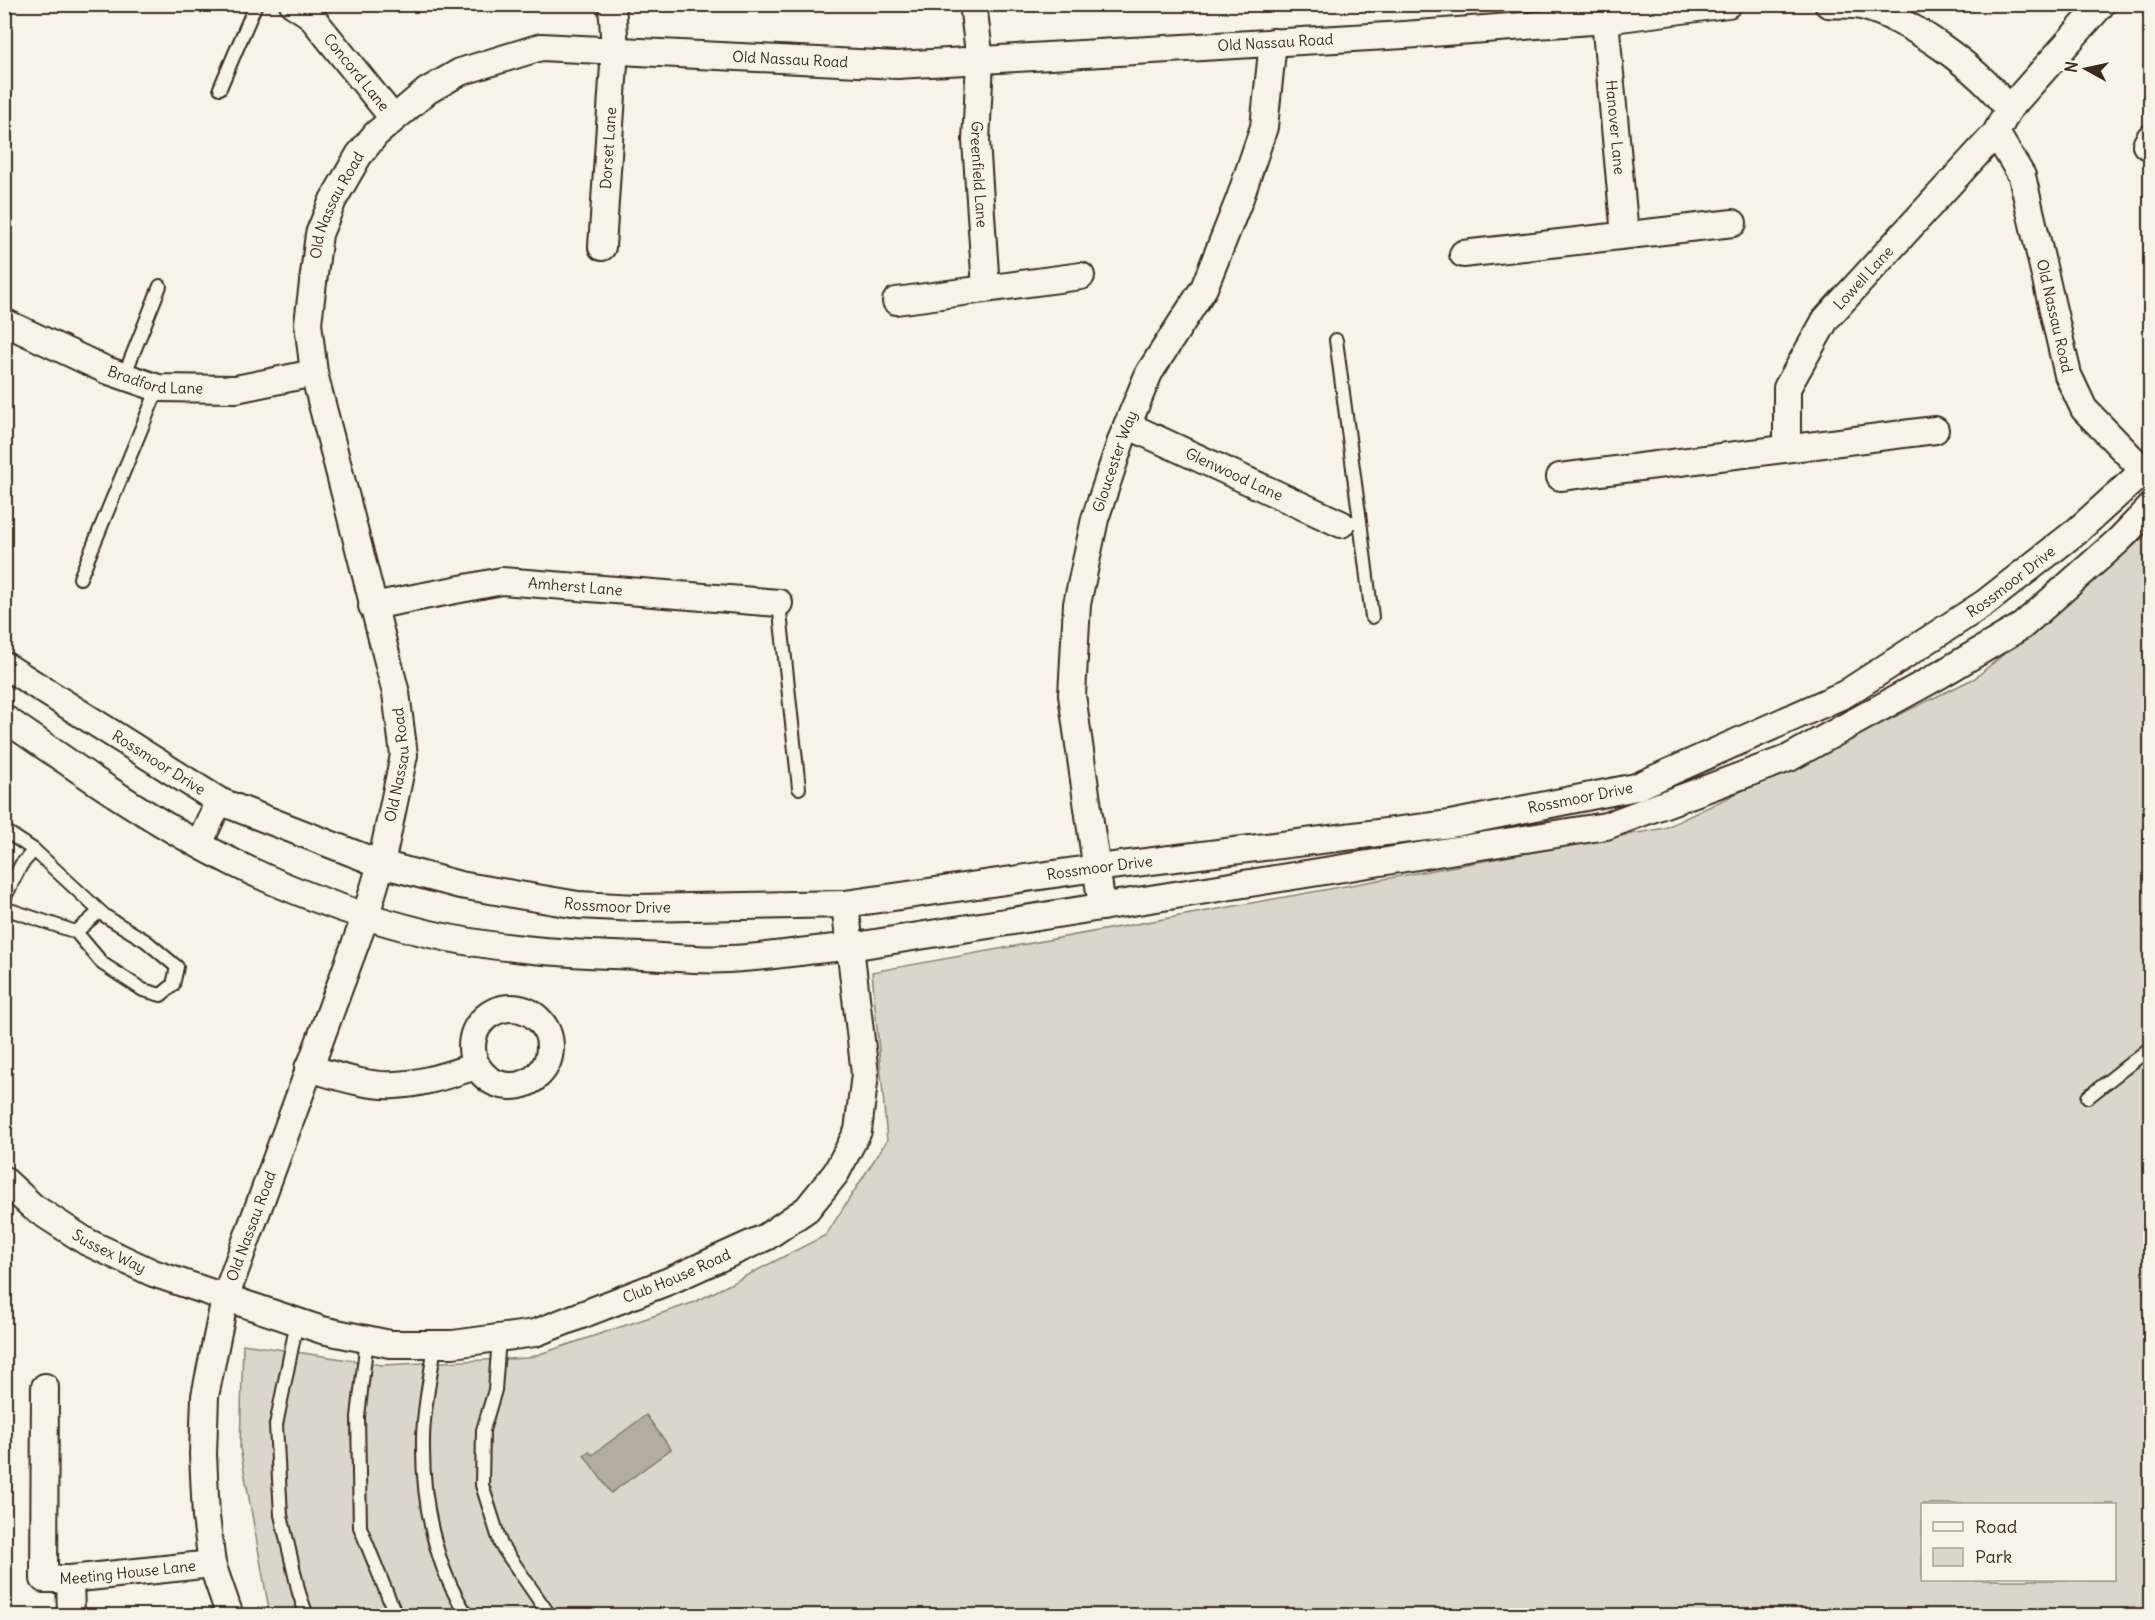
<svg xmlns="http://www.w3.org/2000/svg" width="2155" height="1620" font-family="Delius,sans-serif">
  <rect width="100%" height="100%" fill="#f7f3e8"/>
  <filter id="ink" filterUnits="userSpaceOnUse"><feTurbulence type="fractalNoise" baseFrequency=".0167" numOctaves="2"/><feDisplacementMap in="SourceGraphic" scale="12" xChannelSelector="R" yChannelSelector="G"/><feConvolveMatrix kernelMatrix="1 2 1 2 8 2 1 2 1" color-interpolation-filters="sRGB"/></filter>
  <g filter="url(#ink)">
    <path fill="#dbd6cb" stroke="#8b8074" stroke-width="1.5" fill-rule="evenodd" d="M2150 532V1615H270L240 1448 243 1344 382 1365 528 1358 695 1302 826 1235 887 1140 872 972 1665 828 1975 678ZM1922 1504H2114V1580H1922Z"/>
    <path fill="#b4aca0" stroke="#84786c" stroke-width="1.5" d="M646 1415 671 1449 611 1493 584 1455 589 1451 592 1455Z"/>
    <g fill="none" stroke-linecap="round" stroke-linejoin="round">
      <g stroke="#3b2a1e" stroke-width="16">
        <g id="lane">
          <path d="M220 88 256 4"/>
          <path d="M1336 340 1360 521 1341 524"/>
          <path d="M124 376 160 286"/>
          <path d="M1360 521 1372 617"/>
          <path d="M80 578 158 388"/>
          <path d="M779 603 799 788"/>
          <path d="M4 830 34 850 105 916 146 941 177 967 173 985 161 995 143 990 103 964 76 932 4 908"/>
          <path d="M4 899 21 865 34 850"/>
          <path d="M76 932 99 912"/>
          <path d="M2088 1097 2150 1048"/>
          <path d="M297 1322 276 1425 281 1515 299 1593 307 1616"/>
          <path d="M499 1338 495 1390 483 1430 482 1485 501 1545 550 1616"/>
          <path d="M367 1339 358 1417 360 1527 396 1616"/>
          <path d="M435 1344C431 1376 423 1409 423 1440 422 1499 434 1567 468 1616"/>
        </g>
      </g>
      <g stroke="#3b2a1e" stroke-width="30">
        <g id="street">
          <path id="s1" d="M293 4 310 15 393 118"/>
          <path id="s2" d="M973 4 980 61 976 141 986 288"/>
          <path d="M1828 4C1839 5 1851 4 1861 6 1904 15 1986 73 2008 110"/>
          <path id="s3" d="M1607 5 1605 20 1625 235"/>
          <path id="s4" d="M1996 133 2022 176 2068 375 2084 409 2150 477"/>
          <path d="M2146 145 2150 138"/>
          <path id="s5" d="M602 247 615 49 612 4"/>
          <path d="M1463 254 1733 223"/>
          <path d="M896 301 1081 276"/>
          <path id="s6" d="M4 322 106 370 158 388 236 389 314 373"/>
          <path id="s7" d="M1127 425 1341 524"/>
          <path id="s8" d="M1787 448V388L1826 319 1996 133 2008 110 2102 4"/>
          <path d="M1560 477 1935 430"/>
          <path id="s9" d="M372 606 502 581 779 603"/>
          <path id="s10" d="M4 665 219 801 381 864 460 885 578 905 637 908 845 904 1096 868 1450 824 1636 787 1845 694 1985 603 2078 530 2150 465"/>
          <path d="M4 718C79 770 153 823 234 863 295 893 364 918 430 934 499 950 572 954 642 956 670 957 700 961 728 959 768 958 809 949 850 947L1606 826 1789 758 1938 676 2022 626 2118 541 2150 508"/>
          <path d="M199 844 219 801"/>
          <path id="s11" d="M1102 907 1072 695 1077 604 1095 519 1122 438 1149 373 1204 288 1240 198 1264 127 1273 42"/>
          <circle cx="511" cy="1047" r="39"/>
          <path d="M308 1068C335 1075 366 1087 395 1085 423 1084 450 1074 476 1066"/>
          <path id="s12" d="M4 1180 33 1207 87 1242 153 1273 322 1330 390 1344H453L535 1333 669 1281 766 1237 807 1209 836 1173 858 1131 865 1074 845 904"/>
          <path id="s13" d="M45 1387 44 1579H70L212 1564"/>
          <path d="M70 1579 71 1616"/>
          <path id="s14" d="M230 1616 212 1564 206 1517 203 1454 205 1396 225 1298 366 915 381 864 404 755 396 693 314 373 308 323 319 234 333 200 359 155 376 134 427 91 460 72 541 47 897 65 1404 35 1605 20 1728 4"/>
        </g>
      </g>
      <use href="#lane" stroke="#f7f3e8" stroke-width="12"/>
      <use href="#street" stroke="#f7f3e8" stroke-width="26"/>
    </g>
  </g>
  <g text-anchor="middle" stroke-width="4.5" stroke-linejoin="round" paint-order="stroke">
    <g font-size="15" fill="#3b2a1e" stroke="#f7f3e8">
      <text dy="5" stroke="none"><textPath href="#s14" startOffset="2470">Old Nassau Road</textPath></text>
      <text dy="5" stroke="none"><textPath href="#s14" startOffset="1984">Old Nassau Road</textPath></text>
      <text dy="5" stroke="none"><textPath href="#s1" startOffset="94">Concord Lane</textPath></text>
      <text dy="5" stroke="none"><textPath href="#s3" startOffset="123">Hanover Lane</textPath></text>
      <text dy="5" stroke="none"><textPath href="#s5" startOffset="99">Dorset Lane</textPath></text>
      <text dy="5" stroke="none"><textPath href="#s2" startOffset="171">Greenfield Lane</textPath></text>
      <text dy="5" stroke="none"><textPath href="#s14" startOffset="1462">Old Nassau Road</textPath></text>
      <text dy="5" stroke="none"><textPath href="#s8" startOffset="195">Lowell Lane</textPath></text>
      <text dy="5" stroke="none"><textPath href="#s4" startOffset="194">Old Nassau Road</textPath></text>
      <text dy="5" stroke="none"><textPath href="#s6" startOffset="164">Bradford Lane</textPath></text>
      <text dy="5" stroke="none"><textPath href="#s11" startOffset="453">Gloucester Way</textPath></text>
      <text dy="5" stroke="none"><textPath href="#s7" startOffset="118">Glenwood Lane</textPath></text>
      <text dy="5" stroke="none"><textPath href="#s10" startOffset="2126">Rossmoor Drive</textPath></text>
      <text dy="5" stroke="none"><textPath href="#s9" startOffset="206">Amherst Lane</textPath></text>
      <text dy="5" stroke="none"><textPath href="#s10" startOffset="183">Rossmoor Drive</textPath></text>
      <text dy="5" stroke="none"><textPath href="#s14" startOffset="886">Old Nassau Road</textPath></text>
      <text dy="5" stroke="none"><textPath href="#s10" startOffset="1640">Rossmoor Drive</textPath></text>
      <text dy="5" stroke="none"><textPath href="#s10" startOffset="1154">Rossmoor Drive</textPath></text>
      <text dy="5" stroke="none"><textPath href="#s10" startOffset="669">Rossmoor Drive</textPath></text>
      <text dy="5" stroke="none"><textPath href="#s14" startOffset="400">Old Nassau Road</textPath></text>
      <text dy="5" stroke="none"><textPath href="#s12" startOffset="128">Sussex Way</textPath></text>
      <text dy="5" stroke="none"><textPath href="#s12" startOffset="723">Club House Road</textPath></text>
      <text dy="5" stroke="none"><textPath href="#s13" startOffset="276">Meeting House Lane</textPath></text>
    </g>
  </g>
  <rect width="2155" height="1620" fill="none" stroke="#f7f3e8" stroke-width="24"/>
  <rect x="12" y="12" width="2131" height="1596" fill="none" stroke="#3b2a1e" stroke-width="2" filter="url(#ink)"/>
  <rect x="1921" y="1503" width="195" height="78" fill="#f7f3e8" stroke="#aca397" stroke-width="1.5"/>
  <rect x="1933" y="1522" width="30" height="9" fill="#f7f3e8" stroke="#aca397" stroke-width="1.5"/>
  <text x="1975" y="1533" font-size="18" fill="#3b2a1e">Road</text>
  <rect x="1933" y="1548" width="30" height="18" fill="#dbd6cb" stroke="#aca397" stroke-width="1.5"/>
  <text x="1975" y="1563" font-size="18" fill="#3b2a1e">Park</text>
  <g transform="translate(2086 69) rotate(278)" stroke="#f7f3e8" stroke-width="4.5" paint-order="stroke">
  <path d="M0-4.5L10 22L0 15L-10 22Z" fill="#3b2a1e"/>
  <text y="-9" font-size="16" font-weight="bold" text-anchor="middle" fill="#3b2a1e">N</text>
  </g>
</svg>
